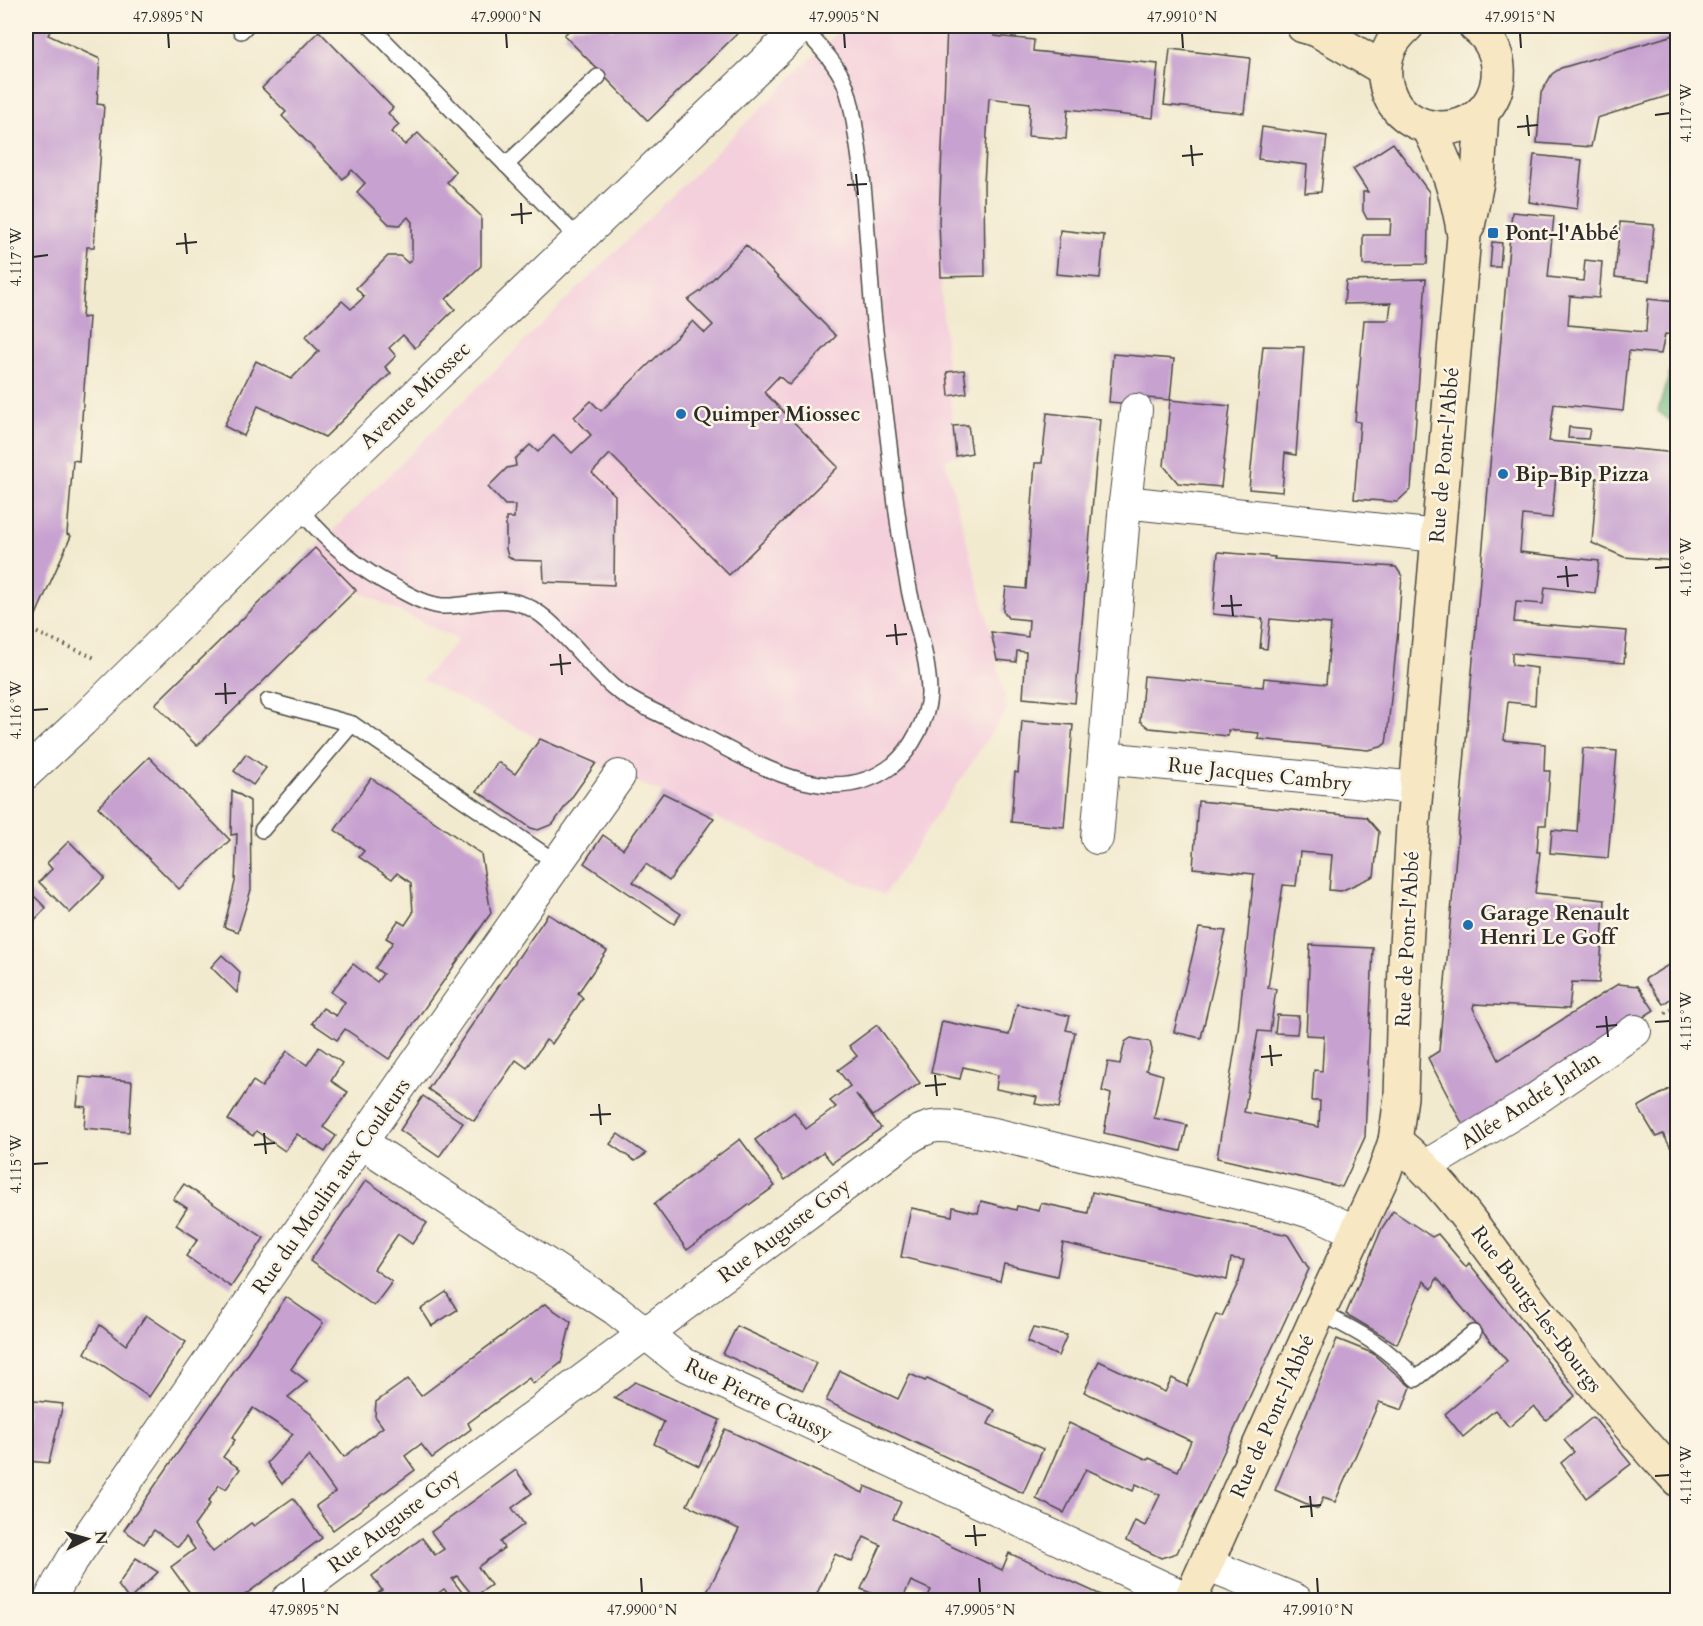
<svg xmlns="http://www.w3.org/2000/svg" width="1703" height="1626" font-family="Cardo,serif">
  <rect width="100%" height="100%" fill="#fcf5e5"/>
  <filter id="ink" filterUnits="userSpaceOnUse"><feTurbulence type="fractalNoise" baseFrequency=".0167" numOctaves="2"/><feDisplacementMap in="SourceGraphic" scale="12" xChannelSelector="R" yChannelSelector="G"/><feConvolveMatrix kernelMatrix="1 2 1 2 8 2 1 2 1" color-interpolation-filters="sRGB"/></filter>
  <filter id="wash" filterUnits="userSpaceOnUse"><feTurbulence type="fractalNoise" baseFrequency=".008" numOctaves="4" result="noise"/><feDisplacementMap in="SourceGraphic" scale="24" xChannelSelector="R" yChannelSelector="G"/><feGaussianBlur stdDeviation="1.35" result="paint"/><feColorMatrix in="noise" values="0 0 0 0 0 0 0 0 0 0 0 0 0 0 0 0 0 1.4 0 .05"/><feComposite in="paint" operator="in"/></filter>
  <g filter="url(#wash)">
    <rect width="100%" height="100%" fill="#f2eacf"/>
    <path fill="#f4cfdc" d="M844 26H947L938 240 947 372 956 456 945 460 991 632 1007 709 884 895 596 763 540 739 422 680 458 640 356 590 315 548Z"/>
    <path fill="#74bd84" stroke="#507458" stroke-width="1.5" d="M1677 349V426L1658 411Z"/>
    <g id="blocks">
      <g fill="#c7a2d0">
        <path d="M28 26H53L48 35 100 59 97 104 104 105 94 247H87L84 287 82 318 89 317 79 461 73 460 67 534 71 536 31 626 26 623V56Z"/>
        <path d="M574 26H608L612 30 615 26H745L648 121 564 35Z"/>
        <path d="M947 26H994V36L1034 40 1033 51 1158 64 1153 118 1068 109 1066 139 1028 136 1030 103 989 98 984 184 985 276 941 277 939 221Z"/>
        <path d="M319 31 393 108 388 113 399 125 391 132 405 145 418 133 456 172 447 182 481 216V266L446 299 455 309 415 348 403 335 389 348 396 356 385 367 391 373 325 437 258 406 244 436 224 426 256 361 291 379 319 351 305 337 342 301 351 309 364 297 356 288 388 256H400L408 263 412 259V222L408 217 400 225 389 224 357 192 365 183 352 170 343 179 282 116 286 112 262 88Z"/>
        <path d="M1677 34V93L1597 118 1591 147 1537 143 1541 93 1552 74 1561 68Z"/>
        <path d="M1170 49 1250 58 1244 113 1164 105Z"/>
        <path d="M1262 127 1327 136 1321 192 1305 193 1307 165 1258 159Z"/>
        <path d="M1393 143 1429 192 1427 264 1363 265V235H1390L1391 219H1367L1363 211V192H1368L1353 169Z"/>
        <path d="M1534 155 1582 160 1577 209 1529 202Z"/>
        <path d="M1512 212 1554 216 1548 277 1583 281 1585 260 1602 262 1599 298 1570 296 1568 325 1646 332 1648 299 1677 302V335L1665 334 1661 354 1629 351 1623 411 1554 404 1549 441 1677 453V561L1624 557 1592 543 1597 478 1556 475 1552 518 1523 515 1520 552 1599 561 1595 593 1545 587 1543 604 1516 602 1514 622 1627 631 1624 663 1512 653V665L1537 668 1535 705 1508 702 1504 740 1545 744 1544 771H1550L1546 825H1539L1537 852H1540L1535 893 1605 900 1599 983 1572 982 1569 1009 1474 1004 1473 1008 1499 1060 1618 984 1638 986 1654 1010 1529 1092 1463 1125 1428 1058 1439 1051Z"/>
        <path d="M1620 222 1654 225 1649 281 1615 277Z"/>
        <path d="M1060 230 1104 235 1100 278 1056 274Z"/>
        <path d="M1492 242 1502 243 1500 267H1490Z"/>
        <path d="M746 245 836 336 789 385 779 376 764 392 838 467 729 575 610 454 592 473 615 495 614 585 544 582 543 561 514 560 508 556 506 549V518H514L515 505H505L488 487 507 468 516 466 515 459 530 445 538 452 554 435 572 453 591 435 574 417 591 401 601 411 693 321 705 333 713 325 688 300 701 291Z"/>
        <path d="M1426 279 1411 489 1397 502 1354 499 1360 422 1355 421 1364 320H1389L1391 303 1344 304 1346 281Z"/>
        <path d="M1263 346 1304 347 1296 455 1285 453 1282 492 1249 489Z"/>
        <path d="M1113 354 1174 359 1170 400 1134 397 1133 404 1109 402Z"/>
        <path d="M964 370 967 393 949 396 947 372Z"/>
        <path d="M1170 400 1230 406 1221 487 1178 483 1164 466Z"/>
        <path d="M1047 413 1100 419 1075 703 1023 698 1026 652 1017 651 1016 662 997 660 991 632 1028 637 1029 620 1008 618 1003 611 1006 587 1026 589 1035 463H1042Z"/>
        <path d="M968 425 972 453 956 456 953 426Z"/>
        <path d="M1569 427 1590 429 1588 439 1568 438Z"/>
        <path d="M315 548 356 590 197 746 155 704Z"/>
        <path d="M1218 552 1275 557 1274 559 1396 567 1402 576 1398 630 1387 737 1386 743 1381 747 1368 750 1258 739 1259 733 1228 730V736L1149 728 1140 721 1144 676 1263 687 1264 678 1326 684 1331 624 1270 619 1267 649 1260 648 1263 619 1213 614Z"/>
        <path d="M1022 721 1073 725 1064 827 1011 822 1015 772 1018 773Z"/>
        <path d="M540 739 596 763 553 824 538 830 531 828 477 791 498 762 515 774Z"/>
        <path d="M1583 748 1617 751 1608 858 1550 853 1552 830 1577 832Z"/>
        <path d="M246 754 266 768 253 785 234 771Z"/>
        <path d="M149 757 230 840 179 889 98 807Z"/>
        <path d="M371 778 481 854 491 913 389 1059 345 1029 337 1040 312 1023 323 1008 336 1016 345 1002 331 992 353 964 377 982 383 974 375 968 393 942 386 938 398 921 405 925 413 913 411 883 397 873 392 879 359 857 364 851 335 830Z"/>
        <path d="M232 790 250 801 251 890 238 932 224 927 235 882 237 834 231 835Z"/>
        <path d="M663 793 714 818 669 881 646 864 633 882 681 914 674 924 584 863 603 835 623 849Z"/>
        <path d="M1198 801 1366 817 1379 832 1374 876 1341 891 1329 890 1332 855 1300 852 1296 886 1283 885 1268 988 1276 989 1270 1032 1258 1031 1244 1112 1319 1127 1320 1101H1312L1314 1070 1322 1071 1324 1036 1306 1035 1310 945 1373 948 1365 1137 1342 1187 1217 1158 1238 1030 1254 874 1193 868Z"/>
        <path d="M69 841 105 878 70 913 39 882 52 869 47 863Z"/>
        <path d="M26 888 46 908 26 929Z"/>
        <path d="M548 914 607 951 578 993 583 998 552 1044 546 1040 527 1068 516 1060 474 1121 428 1089Z"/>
        <path d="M1199 928 1226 931 1201 1038 1174 1032Z"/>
        <path d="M222 955 240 972 237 993 211 967Z"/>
        <path d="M1675 961 1677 965V994L1663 1004 1645 979Z"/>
        <path d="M1017 1004 1070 1016 1066 1030 1075 1032 1059 1108 1035 1104 1037 1097 996 1089 998 1075 963 1067 960 1079 931 1073 942 1021 1009 1035Z"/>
        <path d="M1277 1015 1299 1016 1297 1034 1275 1033Z"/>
        <path d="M877 1025 920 1083 873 1116 856 1094 881 1128 832 1163 823 1152 785 1180 755 1140 794 1112 806 1129 836 1107 830 1101 850 1086 838 1070 857 1056 849 1046Z"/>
        <path d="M1131 1038 1150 1042 1152 1050 1146 1070 1163 1075 1154 1118 1187 1125 1181 1151 1104 1133 1111 1094 1102 1091 1108 1062 1120 1064 1125 1042Z"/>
        <path d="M319 1047 342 1063 331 1081 348 1092 323 1127 336 1136 325 1152 297 1134 285 1151 256 1131 253 1136 228 1120 253 1081 262 1087 287 1051 307 1065Z"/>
        <path d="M80 1077 132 1081 129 1132 84 1128 86 1107 77 1106Z"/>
        <path d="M1671 1088 1677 1096V1159L1663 1134 1656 1137 1638 1107Z"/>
        <path d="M423 1096 463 1123 439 1157 400 1130Z"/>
        <path d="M618 1134 646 1154 635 1161 610 1144Z"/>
        <path d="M740 1139 775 1186 687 1250 654 1204Z"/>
        <path d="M366 1180 427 1223 412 1244 398 1234 374 1269 392 1282 374 1306 310 1261Z"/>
        <path d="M184 1184 264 1238 231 1287 186 1256 198 1239 176 1225 187 1208 173 1199Z"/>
        <path d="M1092 1192 1288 1235 1309 1269 1177 1553 1161 1558 1126 1541 1135 1521 1145 1526 1160 1495 1136 1484 1133 1491 1086 1469 1064 1513 1036 1499 1069 1423 1148 1460 1149 1458 1178 1471 1191 1441 1084 1392 1099 1361 1165 1392 1172 1378 1187 1386 1216 1314 1222 1316 1239 1281 1244 1260 1231 1258 1227 1280 1063 1243 1057 1276 1004 1264 1000 1281 901 1257 911 1208 952 1216 953 1207 978 1213 981 1201 1016 1210 1017 1206 1039 1211 1041 1203 1088 1213Z"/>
        <path d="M1393 1211 1432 1237 1438 1234 1466 1267 1469 1263 1575 1396 1546 1420 1534 1406 1509 1427 1495 1410 1463 1437 1445 1414 1507 1361 1437 1278 1432 1289 1424 1281 1397 1344 1346 1314 1382 1228Z"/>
        <path d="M446 1292 457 1310 432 1326 421 1309Z"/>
        <path d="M286 1297 323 1323 291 1369 307 1381 288 1397 311 1414 344 1457 383 1427 375 1416 376 1402 408 1379 421 1396 545 1304 571 1322 561 1363 533 1384 529 1378 468 1423 471 1429 432 1458 421 1444 405 1456 415 1470 333 1530 316 1506 335 1492 309 1456 282 1484 267 1463 293 1434 253 1408 232 1438 235 1440 223 1457 240 1469 226 1489 219 1485 208 1502 210 1504 194 1526 213 1552 251 1523 254 1526 293 1498 322 1538 238 1600H195L171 1567 195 1549 186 1537 178 1547 154 1530 144 1544 124 1530Z"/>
        <path d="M146 1315 186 1342 149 1397 85 1353 100 1325 126 1345Z"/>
        <path d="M737 1326 816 1363 803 1390 723 1354Z"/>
        <path d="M1033 1328 1067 1335 1058 1356 1027 1342Z"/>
        <path d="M1337 1339 1372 1353 1411 1387 1402 1410 1379 1402 1335 1502 1323 1498 1318 1509 1275 1490Z"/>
        <path d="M840 1371 898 1399 910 1374 925 1381 927 1379 995 1410 988 1424 1043 1449 1023 1493 826 1401Z"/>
        <path d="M635 1382 720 1420 699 1466 654 1444 664 1422 614 1398Z"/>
        <path d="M26 1400 63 1404 49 1463 28 1461 30 1448H26Z"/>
        <path d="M1593 1417 1631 1464 1586 1498 1561 1463 1574 1452 1564 1440Z"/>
        <path d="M725 1429 863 1493 865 1486 901 1502 893 1519 1002 1570 1009 1553 1112 1600H926L931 1590 911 1581 902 1600H888L861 1589 881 1545 864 1537 852 1562 835 1554 814 1600H703L739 1529 687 1505Z"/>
        <path d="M516 1470 532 1493 512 1508 524 1524 500 1542 504 1548 478 1567 491 1585 474 1597 457 1576 452 1579 468 1600H453L444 1589 429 1600H369L382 1590 372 1576 422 1538 435 1555 444 1549 431 1532Z"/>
        <path d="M136 1558 158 1572 129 1600 118 1585Z"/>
      </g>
    </g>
  </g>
  <g filter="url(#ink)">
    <use href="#blocks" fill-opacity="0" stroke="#494844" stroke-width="1.5"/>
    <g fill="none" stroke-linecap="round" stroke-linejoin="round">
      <g stroke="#494844" stroke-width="18">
        <g id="lane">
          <path d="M370 26 578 238"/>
          <path d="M241 31 246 26"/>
          <path d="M506 165 598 77"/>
          <path d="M298 508C330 544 356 568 400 590 413 597 426 604 441 606 478 608 504 588 540 614 567 634 587 664 613 687 635 705 664 715 690 729 749 759 829 815 893 765 911 750 928 719 929 694 929 661 917 626 910 594 901 550 896 507 891 463 885 405 875 346 871 288 867 237 865 185 856 134 854 118 851 100 845 84 836 62 817 44 801 26"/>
          <path d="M268 701 352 724 557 863"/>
          <path d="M262 830 352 724"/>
          <path d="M1319 1312C1359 1332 1386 1346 1416 1379L1473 1333"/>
        </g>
      </g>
      <g stroke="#494844" stroke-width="34">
        <g id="street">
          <path d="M1125 502 1136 410"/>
          <path d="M26 773 82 721 298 508 802 26"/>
          <path d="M1417 788 1104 758 1125 502 1437 536"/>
          <path d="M1097 838 1104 758"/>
          <path d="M361 1142 615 1309 684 1364 1190 1600"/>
          <path d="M1424 1167 1524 1107 1635 1031"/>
          <path d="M1206 1564 1296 1600"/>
          <path d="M50 1600 59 1582 73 1559C253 1297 434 1035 619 776"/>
          <path d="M287 1600 895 1148C905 1140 915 1132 928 1128 943 1122 977 1132 994 1134L1291 1206 1320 1215 1356 1232"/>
        </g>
      </g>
      <g stroke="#494844" stroke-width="36">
        <g id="secondary">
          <path d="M1303 26 1317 30 1384 69"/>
          <path d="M1407 26C1391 40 1383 56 1385 78 1393 144 1490 145 1498 78 1500 57 1491 38 1475 26"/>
          <path d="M1468 226 1478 177 1482 112"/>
          <path d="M1395 1141C1443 1179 1479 1234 1516 1283 1567 1351 1619 1418 1678 1480"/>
          <path d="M1190 1600 1319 1312 1384 1173 1395 1141 1401 1097 1405 964 1413 825 1464 236C1458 195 1447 165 1429 128"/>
        </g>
      </g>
      <g stroke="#494844" stroke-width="4" stroke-dasharray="1.5 4.5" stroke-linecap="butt">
        <path d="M26 628 95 658"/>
        <path d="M1665 1013 1678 1006"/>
      </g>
      <use href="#lane" stroke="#fff" stroke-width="15"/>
      <use href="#street" stroke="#fff" stroke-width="32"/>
      <use href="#secondary" stroke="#f7e8c3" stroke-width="33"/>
    </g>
  </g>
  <path fill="none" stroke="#2b2b2b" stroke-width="2" d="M168 33 169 48M506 33 507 48M844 33 845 48M1182 33 1183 48M1520 33 1521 48M1527 115 1529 136M1655 115 1670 113M1517 127 1538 125M1191 145 1193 166M1182 156 1203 154M856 174 858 195M847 185 867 184M521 203 522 224M511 215 532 213M185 233 187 254M176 244 197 242M33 257 48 255M1566 566 1568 587M1655 568 1670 567M1557 577 1578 575M1231 595 1233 616M1221 606 1242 605M895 624 897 645M886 636 907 634M560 654 562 675M550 665 571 663M225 683 226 704M215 694 236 693M33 710 48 709M1606 1016 1608 1037M1655 1022 1670 1021M1596 1027 1617 1025M1270 1045 1272 1066M1261 1057 1282 1055M935 1075 937 1096M925 1086 946 1084M599 1104 601 1125M590 1115 611 1114M264 1133 266 1154M254 1145 275 1143M33 1164 48 1163M1655 1476 1670 1475M1310 1496 1312 1517M1300 1507 1321 1505M974 1525 976 1546M965 1536 986 1535M303 1578 304 1593M641 1578 642 1593M979 1578 980 1593M1317 1578 1318 1593"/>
  <g fill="#1f6fb2" stroke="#fcf5e5" stroke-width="2">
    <rect x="1487" y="227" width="12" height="12" rx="3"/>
    <circle cx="681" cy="414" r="6"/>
    <circle cx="1503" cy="474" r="6"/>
    <circle cx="1468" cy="925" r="6"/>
  </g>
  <g text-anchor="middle" stroke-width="5" stroke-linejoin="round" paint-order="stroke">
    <g font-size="21" font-weight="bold" fill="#2b2b2b" stroke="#fcf5e5" text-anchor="start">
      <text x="1505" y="240">Pont-l'Abbé</text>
      <text x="693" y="421">Quimper Miossec</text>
      <text x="1515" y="481">Bip-Bip Pizza</text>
      <text x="1480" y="920">Garage Renault<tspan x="1480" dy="24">Henri Le Goff</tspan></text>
    </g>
    <g font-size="21" fill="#2b2b2b" stroke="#fcf5e5">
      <text transform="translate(415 395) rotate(-44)" y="7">Avenue Miossec</text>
      <text transform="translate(1444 455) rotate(-85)" y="7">Rue de Pont-l'Abbé</text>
      <text transform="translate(1260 774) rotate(6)" y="7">Rue Jacques Cambry</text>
      <text transform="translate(1407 939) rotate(-87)" y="7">Rue de Pont-l'Abbé</text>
      <text transform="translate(1530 1100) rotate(-33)" y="7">Allée André Jarlan</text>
      <text transform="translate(331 1186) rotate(-55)" y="7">Rue du Moulin aux Couleurs</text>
      <text transform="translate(784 1230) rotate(-37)" y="7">Rue Auguste Goy</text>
      <text transform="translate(1537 1309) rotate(53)" y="7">Rue Bourg-les-Bourgs</text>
      <text transform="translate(759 1399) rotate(26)" y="7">Rue Pierre Caussy</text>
      <text transform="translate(1272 1416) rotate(-66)" y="7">Rue de Pont-l'Abbé</text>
      <text transform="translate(394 1520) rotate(-37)" y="7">Rue Auguste Goy</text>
    </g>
  </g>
  <rect width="1703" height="1626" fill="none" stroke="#fcf5e5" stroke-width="66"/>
  <g transform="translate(87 1539) rotate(85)" stroke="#fcf5e5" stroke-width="4.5" paint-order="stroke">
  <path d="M0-4.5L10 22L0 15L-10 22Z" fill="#2b2b2b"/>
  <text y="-9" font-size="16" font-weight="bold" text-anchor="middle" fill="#2b2b2b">N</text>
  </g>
  <rect x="33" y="33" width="1637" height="1560" fill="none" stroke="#2b2b2b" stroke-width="2"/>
  <g font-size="15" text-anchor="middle" fill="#2b2b2b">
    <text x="168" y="22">47.9895°N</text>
    <text x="506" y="22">47.9900°N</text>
    <text x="844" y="22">47.9905°N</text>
    <text x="1182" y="22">47.9910°N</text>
    <text x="1520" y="22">47.9915°N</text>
    <text transform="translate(1686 113) rotate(-90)" y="5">4.117°W</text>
    <text transform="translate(16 257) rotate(-90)" y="5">4.117°W</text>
    <text transform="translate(1686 567) rotate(-90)" y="5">4.116°W</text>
    <text transform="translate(16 710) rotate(-90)" y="5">4.116°W</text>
    <text transform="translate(1686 1021) rotate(-90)" y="5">4.115°W</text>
    <text transform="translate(16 1164) rotate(-90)" y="5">4.115°W</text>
    <text transform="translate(1686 1475) rotate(-90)" y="5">4.114°W</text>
    <text x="304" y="1615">47.9895°N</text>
    <text x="642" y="1615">47.9900°N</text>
    <text x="980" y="1615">47.9905°N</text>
    <text x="1318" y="1615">47.9910°N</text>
  </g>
</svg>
